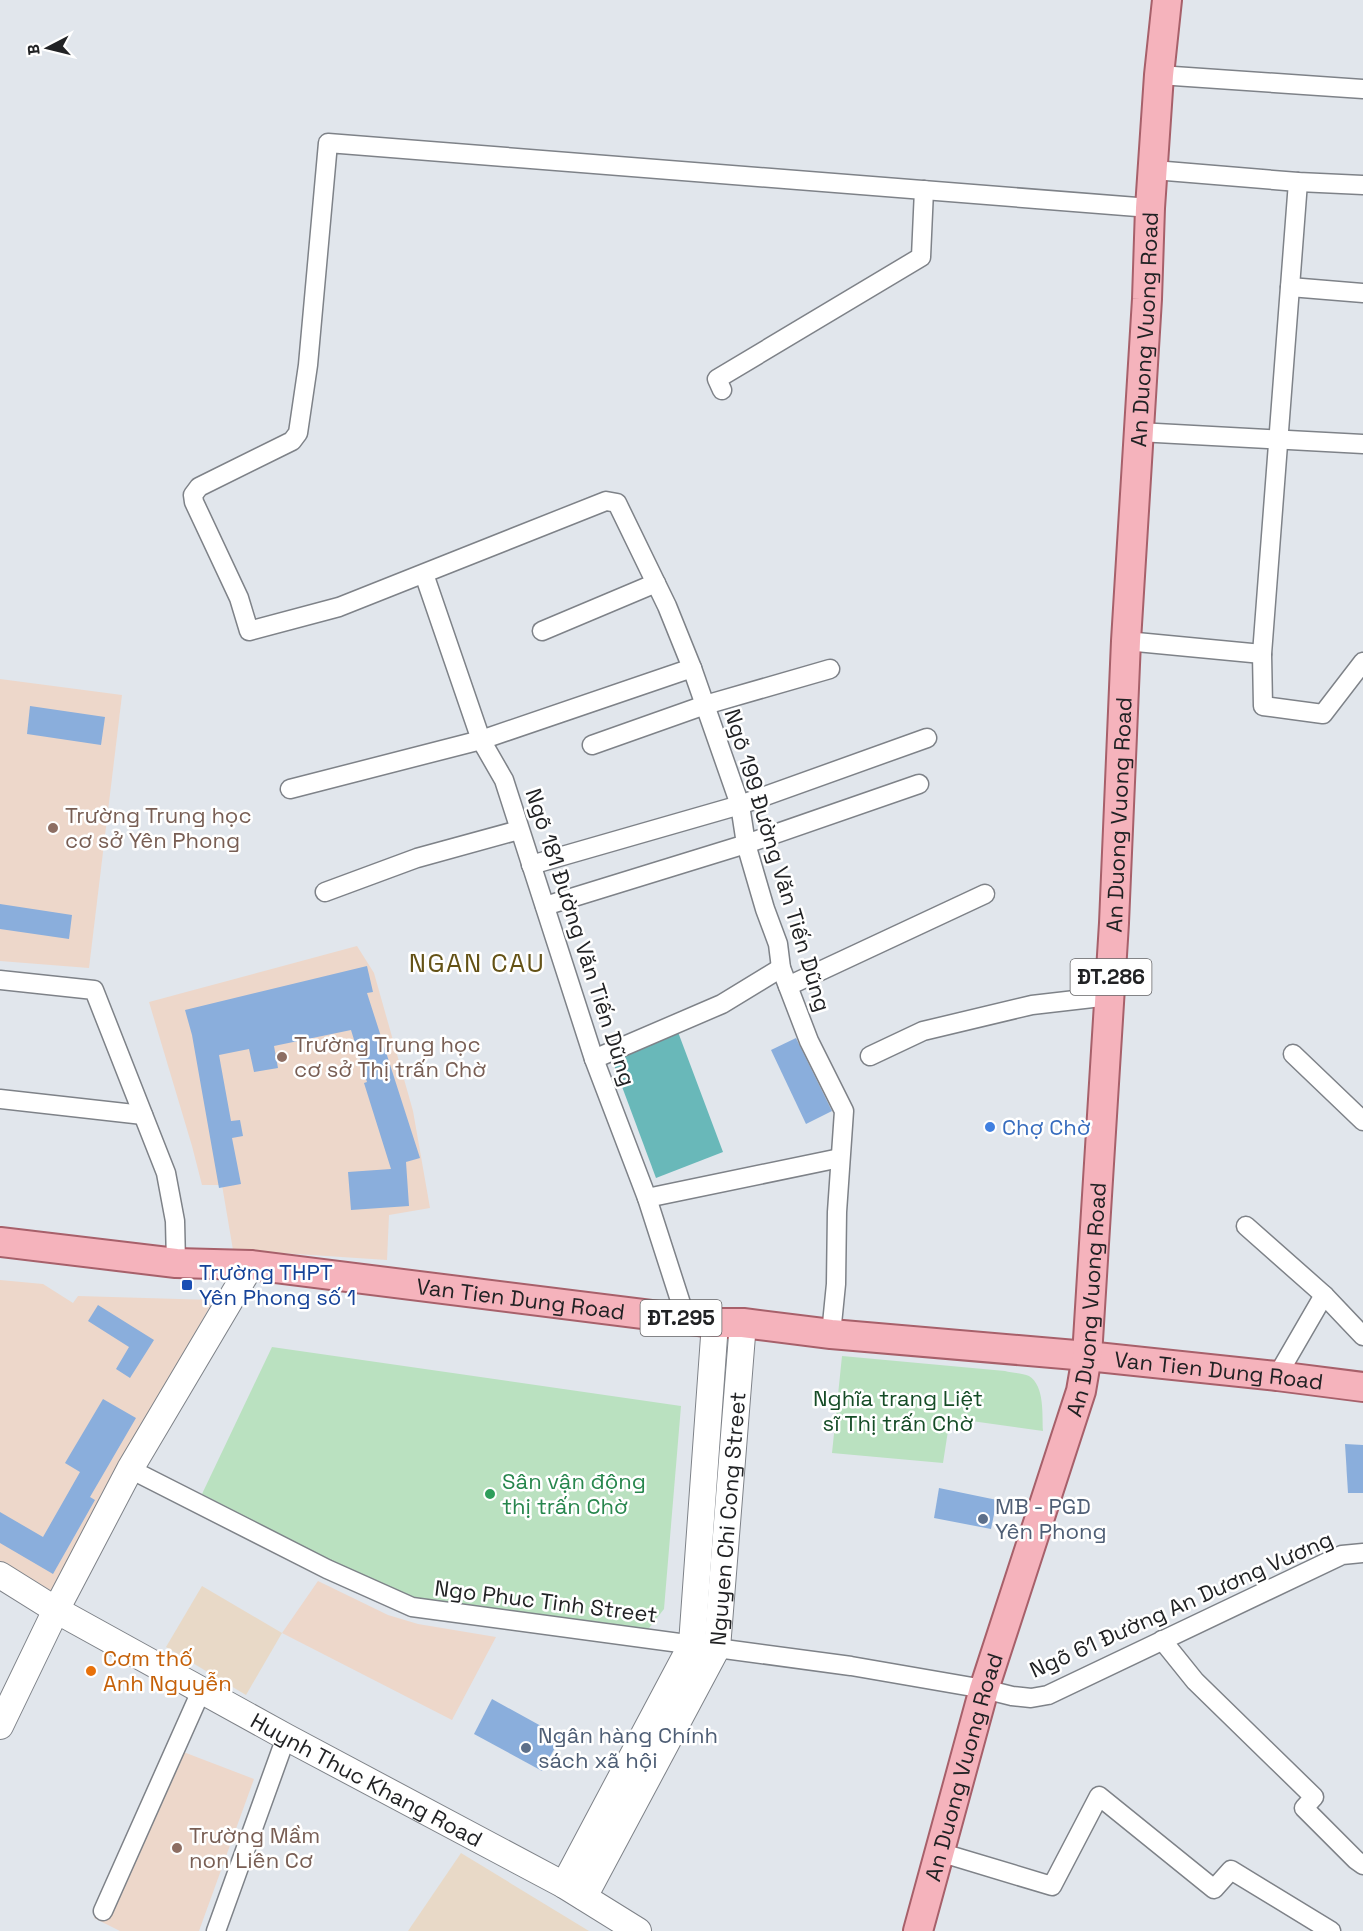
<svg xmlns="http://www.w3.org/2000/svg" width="1363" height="1931" font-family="'Space Grotesk',sans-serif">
  <rect width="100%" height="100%" fill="#e1e6ec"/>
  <g fill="#e8d9c7">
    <path d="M202 1586 282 1633 246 1695 166 1647Z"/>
    <path d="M461 1853 589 1931H408Z"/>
  </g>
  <g fill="#edd7ca">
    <path d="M0 679 122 695 89 968 0 961Z"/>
    <path d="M357 946 374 973 413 1111 430 1208 389 1215 387 1260 233 1250 222 1185H202L192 1146 149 1002Z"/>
    <path d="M0 1280 43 1284 73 1303 78 1296 213 1300 57 1594 0 1561Z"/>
    <path d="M318 1581 388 1615 418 1624 496 1637 452 1720 282 1633Z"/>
    <path d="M173 1748 254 1779 199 1931H120L94 1918Z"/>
  </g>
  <g fill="#bae1c0">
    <path d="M272 1347 681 1406 664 1609 646 1632 411 1600 348 1571 202 1494Z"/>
    <path d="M842 1356 1005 1371C1012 1373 1023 1373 1029 1376 1045 1386 1042 1415 1043 1431L950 1418 943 1463 832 1453Z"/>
  </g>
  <path fill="#69b8b9" d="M678 1032 723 1152 656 1178 611 1057Z"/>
  <g fill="#8aaedc">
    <path d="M30 706 105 717 101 745 27 734Z"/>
    <path d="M0 904 72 915 69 939 0 929Z"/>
    <path d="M367 966 373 992 367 993 420 1158 406 1162 409 1206 351 1210 348 1172 391 1169 364 1083 367 1082 351 1030 274 1046 278 1068 254 1072 249 1049 219 1055 231 1121 240 1120 243 1136 232 1138 241 1184 219 1188 192 1035 185 1010Z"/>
    <path d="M796 1038 832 1111 806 1124 771 1050Z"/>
    <path d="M98 1305 154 1340 130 1378 116 1369 129 1347 88 1321Z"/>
    <path d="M103 1399 136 1418 90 1497 95 1500 53 1574 0 1543V1512L43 1537 80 1472 65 1463Z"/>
    <path d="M1345 1444 1363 1445V1493H1348Z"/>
    <path d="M939 1488 997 1500 991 1529 934 1518Z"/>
    <path d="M492 1699 561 1737 542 1771 474 1734Z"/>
  </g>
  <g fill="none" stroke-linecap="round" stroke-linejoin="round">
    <g stroke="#7e8288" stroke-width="21">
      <g id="street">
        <path d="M1159 75 1363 89"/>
        <path d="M1154 170 1298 182 1363 185"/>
        <path d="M1298 182 1262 654 1263 706 1323 714 1363 662"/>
        <path d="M1290 287 1363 293"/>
        <path d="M722 390 717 379 921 257 924 190"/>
        <path d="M1138 432 1363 444"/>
        <path d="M424 574 481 740 504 780 594 1059 647 1198 686 1319"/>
        <path d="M542 631 656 583"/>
        <path d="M1126 641 1262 654"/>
        <path d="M592 745 705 705 830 669"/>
        <path d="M290 789 481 740 692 668"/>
        <path d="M531 865 740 805 927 738"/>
        <path d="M325 892 417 858 519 830"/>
        <path d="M545 906 746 844 919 784"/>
        <path d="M0 980 94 990 166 1173 175 1221 176 1263"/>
        <path d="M788 986 985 894"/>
        <path d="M1293 1054 1363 1121"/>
        <path d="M870 1056 923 1031 1032 1005 1110 996"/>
        <path d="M594 1059 722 1004 781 968"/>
        <path d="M0 1099 143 1115"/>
        <path d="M647 1198 840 1158"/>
        <path d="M1246 1226 1324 1295 1363 1336"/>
        <path d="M831 1334 836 1284 837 1212 844 1111 809 1041 781 968 778 944 765 909 746 844 740 805 692 668 667 606 617 503 606 501 339 607 249 631 239 598 194 502 193 495 199 487 292 441 298 433 308 365 328 143 1150 208"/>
        <path d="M1277 1376 1324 1295"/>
        <path d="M130 1469 327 1569 412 1607 851 1666 984 1689 1012 1696 1031 1698 1048 1695 1342 1555 1363 1553"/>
        <path d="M1162 1640 1195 1681 1314 1797 1304 1808 1356 1860 1363 1865"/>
        <path d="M939 1852 1052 1886 1099 1796 1214 1889 1231 1870 1331 1931"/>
        <path d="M103 1911 202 1689"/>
        <path d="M216 1931 286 1737"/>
      </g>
    </g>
    <g stroke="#7e8288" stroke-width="28">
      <g id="secondary">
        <path id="s1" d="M0 1575 56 1610 286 1737 564 1885 638 1931"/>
        <path d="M0 1726 56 1610 130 1469 251 1265"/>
        <path d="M564 1885 692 1644 715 1323"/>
        <path id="s2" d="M584 1897 717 1648 743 1323"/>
      </g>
    </g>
    <g stroke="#a7606a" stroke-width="32">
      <g id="primary">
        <path id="s3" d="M0 1242 176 1263 251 1265 715 1323H743L831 1334 1087 1356 1277 1376 1363 1387"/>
        <path id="s4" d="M918 1931 984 1689 1081 1391 1087 1356 1114 923 1126 641 1147 299 1150 208 1159 75 1167 0"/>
      </g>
    </g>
    <use href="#street" stroke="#fff" stroke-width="18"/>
    <use href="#secondary" stroke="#fff" stroke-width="26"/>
    <use href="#primary" stroke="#f5b3bc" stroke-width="28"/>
  </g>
  <g fill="#8d6e63" stroke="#fff" stroke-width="2">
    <circle cx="53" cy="828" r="6"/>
    <circle cx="282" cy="1057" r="6"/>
    <circle cx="177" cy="1848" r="6"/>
  </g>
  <circle fill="#3f7fe0" stroke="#fff" stroke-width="2" cx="990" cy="1127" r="6"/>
  <rect fill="#1a4fb4" stroke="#fff" stroke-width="2" x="181" y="1279" width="12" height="12" rx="3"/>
  <circle fill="#2e9e5b" stroke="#fff" stroke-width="2" cx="490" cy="1494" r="6"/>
  <g fill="#5c6f8a" stroke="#fff" stroke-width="2">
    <circle cx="983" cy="1519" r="6"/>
    <circle cx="526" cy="1748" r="6"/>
  </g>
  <circle fill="#e8710a" stroke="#fff" stroke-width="2" cx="91" cy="1671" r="6"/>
  <g text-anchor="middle" stroke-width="5" stroke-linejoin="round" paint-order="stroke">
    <g fill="#fff" stroke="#646466" stroke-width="1.5">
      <rect x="1070.5" y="959" width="81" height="36" rx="4.5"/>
      <rect x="640.5" y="1300" width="81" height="36" rx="4.5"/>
    </g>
    <g font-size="21" font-weight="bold" fill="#212224">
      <text x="1111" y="984">ĐT.286</text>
      <text x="681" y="1325">ĐT.295</text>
    </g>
    <g font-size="22" fill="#212224" stroke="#fff">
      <text dy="8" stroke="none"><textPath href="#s4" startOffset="1628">An Duong Vuong Road</textPath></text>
      <text dy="8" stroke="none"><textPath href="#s4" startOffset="1142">An Duong Vuong Road</textPath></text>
      <text transform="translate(778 860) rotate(73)" y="8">Ngõ 199 Đường Văn Tiến Dũng</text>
      <text transform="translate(581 937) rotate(72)" y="8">Ngõ 181 Đường Văn Tiến Dũng</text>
      <text dy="8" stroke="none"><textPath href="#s3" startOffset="524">Van Tien Dung Road</textPath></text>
      <text dy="8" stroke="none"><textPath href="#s4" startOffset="656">An Duong Vuong Road</textPath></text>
      <text dy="8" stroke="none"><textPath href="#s3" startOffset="1226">Van Tien Dung Road</textPath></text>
      <text dy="8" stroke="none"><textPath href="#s2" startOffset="412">Nguyen Chi Cong Street</textPath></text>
      <text transform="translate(546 1601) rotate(7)" y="8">Ngo Phuc Tinh Street</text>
      <text transform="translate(1181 1604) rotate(-24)" y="8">Ngõ 61 Đường An Dương Vương</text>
      <text dy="8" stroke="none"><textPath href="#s4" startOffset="170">An Duong Vuong Road</textPath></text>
      <text dy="8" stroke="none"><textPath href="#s1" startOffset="420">Huynh Thuc Khang Road</textPath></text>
    </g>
    <g font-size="22" fill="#785e54" stroke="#fff" text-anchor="start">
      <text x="65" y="823">Trường Trung học<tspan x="65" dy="25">cơ sở Yên Phong</tspan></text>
      <text x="294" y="1052">Trường Trung học<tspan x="294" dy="25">cơ sở Thị trấn Chờ</tspan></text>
      <text x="189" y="1843">Trường Mầm<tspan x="189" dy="25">non Liên Cơ</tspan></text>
    </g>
    <g font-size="22" fill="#366cbe" stroke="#fff" text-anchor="start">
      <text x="1002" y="1135">Chợ Chờ</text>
    </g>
    <g font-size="22" fill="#164399" stroke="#fff" text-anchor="start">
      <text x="199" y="1280">Trường THPT<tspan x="199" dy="25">Yên Phong số 1</tspan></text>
    </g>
    <g font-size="22" fill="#154c26" stroke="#fff">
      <text x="898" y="1406">Nghĩa trang Liệt<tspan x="898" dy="25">sĩ Thị trấn Chờ</tspan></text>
    </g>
    <g font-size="22" fill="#27864d" stroke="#fff" text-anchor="start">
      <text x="502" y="1489">Sân vận động<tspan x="502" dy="25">thị trấn Chờ</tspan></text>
    </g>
    <g font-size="22" fill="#4e5e75" stroke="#fff" text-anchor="start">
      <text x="995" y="1514">MB - PGD<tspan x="995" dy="25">Yên Phong</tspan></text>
      <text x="538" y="1743">Ngân hàng Chính<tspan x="538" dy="25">sách xã hội</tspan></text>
    </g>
    <g font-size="22" fill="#c56008" stroke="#fff" text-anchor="start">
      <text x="103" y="1666">Cơm thố<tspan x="103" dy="25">Anh Nguyễn</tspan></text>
    </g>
    <g font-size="26" letter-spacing="1.5" fill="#645216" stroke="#fff">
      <text x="477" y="972">NGAN CAU</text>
    </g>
  </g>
  <g transform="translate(48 48) rotate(263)" stroke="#ffffff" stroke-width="4.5" paint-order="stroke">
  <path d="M0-4.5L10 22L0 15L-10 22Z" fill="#212224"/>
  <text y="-9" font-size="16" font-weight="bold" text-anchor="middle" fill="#212224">B</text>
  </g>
</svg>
